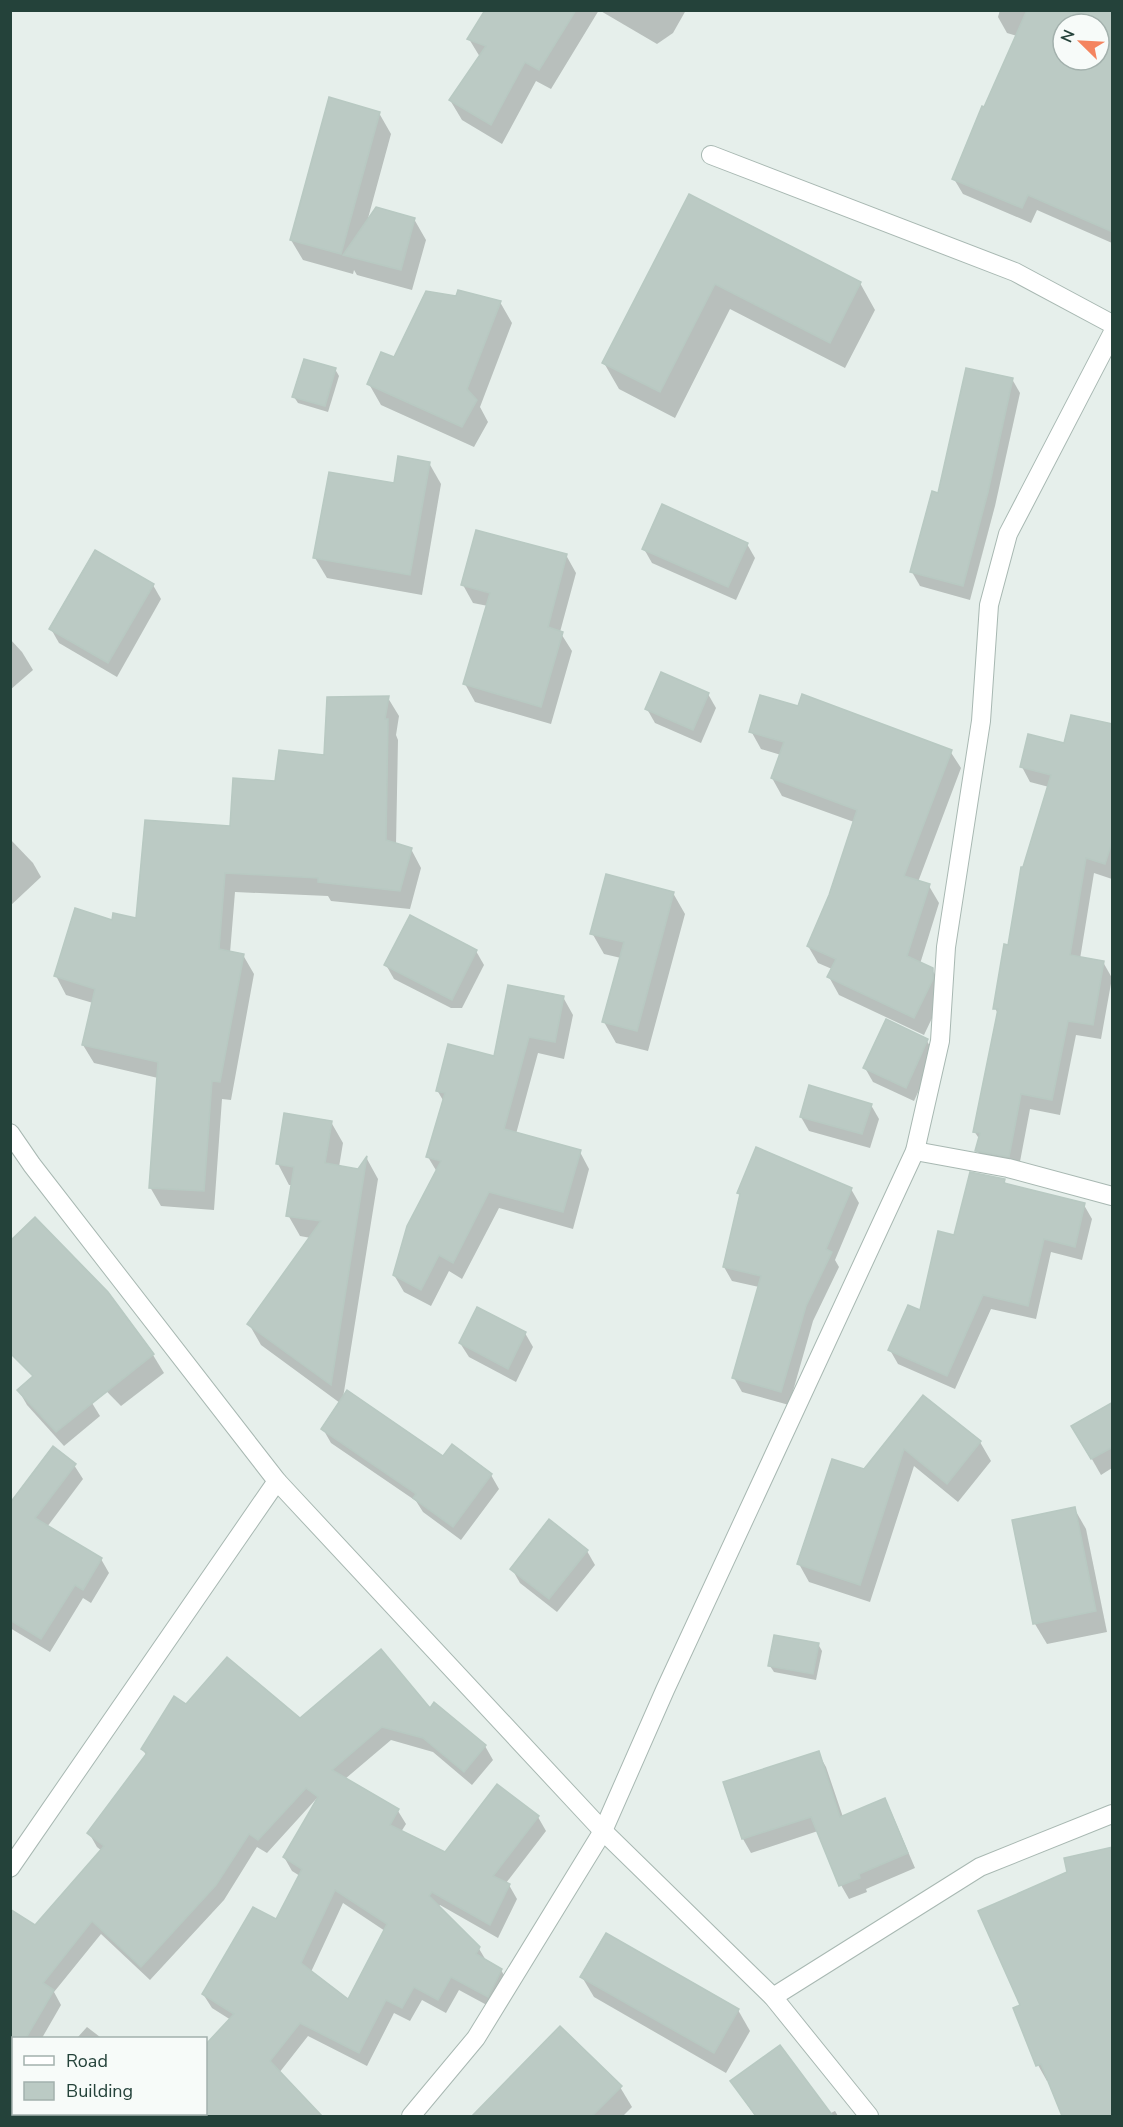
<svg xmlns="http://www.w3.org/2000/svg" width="1123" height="2127" font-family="'Nunito Sans',sans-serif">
  <rect width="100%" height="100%" fill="#e6efeb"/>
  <g fill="#0003" fill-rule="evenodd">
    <path d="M487 10H599L551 89 536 81 502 144 462 120 450 100 480 57 469 39Z"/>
    <path d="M599 10H686L673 33 657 44Z"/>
    <path d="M1000 10H1112V243L1037 210 1031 223 963 194 954 179 1017 36 1007 33 998 17ZM1063 24H1099V60H1063Z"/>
    <path d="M379 113 391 134 367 222 414 219 426 240 412 290 357 275 354 270 353 274 303 260 291 240Z"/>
    <path d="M690 196 860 283 875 310 845 368 730 309 675 418 619 389 604 363Z"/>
    <path d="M500 302 512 323 480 407 488 422 474 447 381 405 369 384 394 358Z"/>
    <path d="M335 369 339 376 328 412 298 403 294 397Z"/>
    <path d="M1012 379 1020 393 995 506 970 600 920 586 912 572Z"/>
    <path d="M429 463 441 484 422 595 327 578 315 558 395 484Z"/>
    <path d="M747 544 755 558 736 600 652 563 644 549Z"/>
    <path d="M566 555 576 573 560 632 572 651 551 724 475 702 465 684 488 606 473 603 463 585Z"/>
    <path d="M153 585 161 599 117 677 59 643 51 629Z"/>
    <path d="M10 639 22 652 33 670 10 690Z"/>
    <path d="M708 694 716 708 701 743 655 723 647 709Z"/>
    <path d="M388 698 399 716 396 735 398 740 396 845 411 849 421 868 410 909 331 901 328 896 235 892 230 953 243 955 254 974 231 1100 222 1099 214 1210 161 1206 150 1187 158 1078 94 1063 83 1045 93 1003 66 995 56 976 113 922 138 920 276 782 325 757Z"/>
    <path d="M1112 725V879L1094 873 1080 959 1103 962 1112 978 1101 1039 1076 1035 1060 1115 1030 1109 1018 1172 986 1166 977 1150 980 1140 974 1131 998 1014 995 1008 1024 869 1049 787 1030 782 1022 767 1066 745Z"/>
    <path d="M751 731 950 751 961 768 918 882 929 886 939 903 920 964 932 970 943 987 942 997 924 1035 839 995 829 977 832 969 818 963 808 946 831 895 854 822 782 796 772 778 781 755 761 749Z"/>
    <path d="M10 839 33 863 41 877 10 906Z"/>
    <path d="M673 893 685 914 648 1051 616 1043 604 1022 621 958 604 954 592 933Z"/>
    <path d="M476 951 484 965 462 1008H451L394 979 386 965Z"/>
    <path d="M563 997 573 1015 564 1059 538 1053 516 1134 580 1152 589 1169 573 1229 499 1208 462 1279 449 1271 431 1306 404 1292 394 1275 437 1172 428 1157 444 1102 437 1090 496 1058Z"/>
    <path d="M927 1041 935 1055 914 1101 873 1082 865 1068Z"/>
    <path d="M871 1105 879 1119 870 1148 809 1131 801 1117Z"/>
    <path d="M331 1122 343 1143 339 1167 359 1171 367 1159 378 1179 343 1398 444 1458 491 1475 499 1489 461 1540 423 1512 416 1501 331 1443 323 1429 340 1403 261 1345 249 1324 311 1238 300 1236 288 1215 293 1185H289L278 1164Z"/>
    <path d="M1004 1180 1007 1186 1084 1205 1092 1219 1082 1260 1051 1252 1036 1319 991 1309 955 1389 898 1364 890 1350 921 1312 955 1237Z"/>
    <path d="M851 1189 859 1203 835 1260 839 1267 813 1321 789 1405 742 1392 734 1378 759 1287 732 1281 724 1267 741 1197 739 1193Z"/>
    <path d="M10 1293 153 1355 164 1373 121 1406Z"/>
    <path d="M525 1333 533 1347 516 1382 469 1357 460 1343Z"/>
    <path d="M19 1391 92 1403 100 1416 64 1446 27 1405Z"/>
    <path d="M923 1397 980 1442 991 1461 958 1502 914 1466 870 1602 809 1582 799 1564 864 1471Z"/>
    <path d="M1112 1403V1468L1101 1475 1073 1426Z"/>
    <path d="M74 1465 83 1479 47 1527 101 1559 109 1573 91 1603 83 1598 50 1652 10 1628V1505Z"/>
    <path d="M1074 1508 1086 1529 1107 1632 1047 1644 1035 1624 1014 1521Z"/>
    <path d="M587 1551 595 1565 557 1612 520 1583 512 1569Z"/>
    <path d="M818 1644 822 1651 816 1680 774 1672 770 1666Z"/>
    <path d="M186 1706 300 1720 430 1710 485 1746 493 1760 472 1785 433 1752 391 1740 345 1779 398 1811 406 1824 401 1832 445 1854 538 1817 546 1831 506 1883 509 1885 517 1899 498 1938 440 1905 438 1908 478 1947 487 1962 501 1970 509 1984 496 2010 459 1990 446 2013 422 2000 410 2021 394 2013 367 2066 308 2036 279 2073 317 2116H150L148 2114H206V2046L231 2020 212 2008 203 1994 277 1921 300 1876 292 1871 284 1857 317 1798 267 1853 257 1847 224 1900 150 1980 101 1934 54 1992 61 2005 42 2038H14V2081L10 2080V1966L36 1927 102 1851 97 1847 89 1833 147 1756 142 1749ZM343 1903 385 1931 348 2002 311 1972Z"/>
    <path d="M818 1753 826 1767 843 1817 884 1800 892 1814 915 1868 866 1889 867 1892 849 1899 841 1885 818 1831 751 1853 743 1839 725 1783Z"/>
    <path d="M1112 1849V2116H1064L1049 2080 1047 2081 1038 2065 1022 2006 1069 1873Z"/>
    <path d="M582 1977 738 2010 750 2031 726 2073 594 1997Z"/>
    <path d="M87 2027 100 2037 101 2038H77Z"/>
    <path d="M732 2082 829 2114 835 2111 838 2116H755Z"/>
    <path d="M620 2087 632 2107 623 2116H478L476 2114Z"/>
    <path d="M22 2114H66L64 2116H23Z"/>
  </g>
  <g fill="#bbcac4" stroke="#b8c9c2" stroke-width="1.5" fill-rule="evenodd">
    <path d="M485 10H576L539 70 525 62 491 125 449 100 486 46 467 39Z"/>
    <path d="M1027 10H1113V232L1028 195 1022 208 952 179 982 106 984 107ZM1063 24H1099V60H1063Z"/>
    <path d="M329 97 380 112 341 254 290 240Z"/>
    <path d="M689 194 861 282 830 343 715 284 660 392 602 363Z"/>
    <path d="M376 207 415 218 401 270 343 255Z"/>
    <path d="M458 290 501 301 467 389 477 400 462 427 367 384 381 352 394 357 426 291 456 296Z"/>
    <path d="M304 359 336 368 325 406 292 397Z"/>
    <path d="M966 368 1013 378 988 492 963 586 910 572 932 491 938 493Z"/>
    <path d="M398 456 430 462 410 575 313 558 329 472 394 483Z"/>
    <path d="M662 504 748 543 728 587 642 549Z"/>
    <path d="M476 530 567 554 548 627 563 632 541 707 463 684 490 593 461 585Z"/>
    <path d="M95 550 154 584 108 663 49 629Z"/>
    <path d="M661 672 709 693 693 730 645 709Z"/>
    <path d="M802 694 952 750 904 876 930 884 907 956 933 968V979L914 1018 827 977 836 959 807 946 829 895 857 810 771 778 784 742 749 732 760 695 798 706Z"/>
    <path d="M389 696 385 719H388L386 840 412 848 400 891 318 882V878L225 873 219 949 244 954 220 1082 212 1081 204 1191 149 1188 158 1062 82 1045 95 989 54 976 75 908 112 920 113 913 136 918 145 820 230 826 233 778 275 781 279 750 324 755 327 697Z"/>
    <path d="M1071 715 1113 724V839L1105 864 1086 858 1070 955 1104 961 1093 1025 1068 1021 1052 1100 1021 1094 1009 1157 975 1151 980 1133 973 1132 998 1009H993L1004 944 1008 945 1021 867H1023L1051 775 1020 767 1028 734 1064 743Z"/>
    <path d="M606 874 674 892 637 1031 602 1022 624 942 590 934Z"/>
    <path d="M410 915 477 950 452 1000 384 965Z"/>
    <path d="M508 985 564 996 555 1042 529 1037 504 1129 581 1150 563 1212 489 1192 453 1263 439 1255 421 1290 393 1275 407 1226 441 1161 426 1157 445 1093 436 1091 448 1044 494 1056Z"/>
    <path d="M886 1019 928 1039 906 1088 863 1068Z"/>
    <path d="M809 1085 872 1104 862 1134 800 1117Z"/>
    <path d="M284 1113 332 1121 325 1163 358 1169 367 1156 331 1385 247 1324 321 1221 286 1216 294 1167 276 1164Z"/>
    <path d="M756 1147 852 1188 826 1249 832 1252 806 1306 781 1392 732 1378 761 1276 723 1267 740 1194 737 1193Z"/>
    <path d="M970 1172 1005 1179 1004 1183 1085 1203 1075 1247 1044 1239 1028 1306 983 1295 947 1376 888 1350 908 1305 920 1310 938 1231 954 1235Z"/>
    <path d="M35 1217 108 1292 154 1354 56 1432 17 1390 33 1376 10 1353V1241Z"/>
    <path d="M477 1307 526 1332 508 1369 459 1343Z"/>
    <path d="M347 1390 443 1456 452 1444 492 1474 453 1527 413 1498 416 1494 321 1429Z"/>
    <path d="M923 1395 981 1441 947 1484 904 1449 860 1585 797 1564 832 1459 864 1469Z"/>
    <path d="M1113 1402V1447L1091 1459 1071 1426Z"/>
    <path d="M53 1446 76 1464 35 1518 102 1558 83 1590 75 1585 41 1639 10 1620V1503Z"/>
    <path d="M1075 1507 1096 1611 1033 1624 1012 1520Z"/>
    <path d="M549 1519 588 1550 549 1599 510 1569Z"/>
    <path d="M774 1635 819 1643 813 1674 768 1666Z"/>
    <path d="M381 1649 430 1708 434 1702 486 1745 464 1772 423 1738 382 1727 332 1770 399 1809 390 1825 445 1852 497 1784 539 1816 493 1876 510 1884 490 1925 432 1892 429 1896 480 1947 476 1954 502 1969 488 1997 451 1977 438 2000 414 1987 402 2008 386 2000 359 2053 300 2023 270 2061 322 2116H206V2044L234 2014 202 1994 253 1907 276 1919 302 1869 283 1857 318 1797 306 1788 258 1840 249 1834 216 1885 141 1967 92 1921 43 1983 54 1990 26 2038H14V2059L10 2064V1909L35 1925 104 1846 87 1833 147 1753 141 1749 174 1696 186 1704 227 1657 300 1718ZM335 1890 387 1924 348 1999 301 1963Z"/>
    <path d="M819 1751 840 1817 885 1798 908 1853 859 1874 860 1878 839 1886 811 1817 742 1839 723 1782Z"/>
    <path d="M1113 1847V2116H1062L1041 2064 1036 2066 1013 2008 1020 2005 978 1911 1067 1872 1064 1858Z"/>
    <path d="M606 1933 739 2009 714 2053 580 1977Z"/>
    <path d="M560 2026 622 2086 592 2116H472Z"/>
    <path d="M780 2045 833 2116H756L730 2081Z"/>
  </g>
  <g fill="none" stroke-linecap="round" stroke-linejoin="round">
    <g stroke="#a8b8b2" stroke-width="20">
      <g id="minor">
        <path d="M711 155 1015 272 1112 324"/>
        <path d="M10 1133 32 1165 277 1481 603 1831 773 1997 869 2116"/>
        <path d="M915 1151 1008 1168 1112 1196"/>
        <path d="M10 1868 277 1481"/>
        <path d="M773 1997 980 1867 1112 1814"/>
        <path d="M411 2116 476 2038 603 1831 665 1690 915 1151 940 1041 946 947 981 721 989 605 1008 534 1112 334"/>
      </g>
    </g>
    <use href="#minor" stroke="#fff" stroke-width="18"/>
  </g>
  <rect width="1123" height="2127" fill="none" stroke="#24423a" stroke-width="24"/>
  <rect x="12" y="2037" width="195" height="78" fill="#f7fbf9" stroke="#a3b1ad" stroke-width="1.5"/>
  <rect x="24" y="2056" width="30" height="9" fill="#ffffff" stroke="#a3b1ad" stroke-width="1.5"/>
  <text x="66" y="2067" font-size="18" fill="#24423a">Road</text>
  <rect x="24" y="2082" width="30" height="18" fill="#bbcac4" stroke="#a3b1ad" stroke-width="1.5"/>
  <text x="66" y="2097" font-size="18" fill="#24423a">Building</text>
  <g transform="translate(1081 42) rotate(294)"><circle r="28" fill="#f7fbf9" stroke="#a3b1ad" stroke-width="1.5"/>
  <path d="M0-4.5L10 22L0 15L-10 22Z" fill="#f4845f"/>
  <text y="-9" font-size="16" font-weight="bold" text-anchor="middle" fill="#24423a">N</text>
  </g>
</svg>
